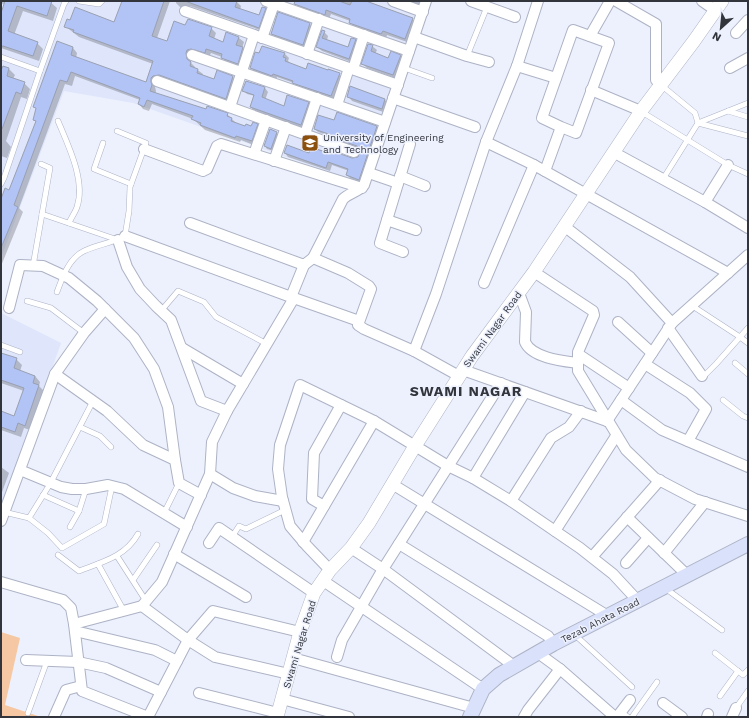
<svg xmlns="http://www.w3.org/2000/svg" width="749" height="718" font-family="'Work Sans',sans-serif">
  <rect width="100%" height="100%" fill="#edf1fd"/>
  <g fill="#dfe6fb">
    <path d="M1 1H423L360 183 133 103 64 91 1 258Z"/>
    <path d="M1 313 61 343 1 512Z"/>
  </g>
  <path fill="#f5c8a3" d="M1 632 20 638 5 705 41 717H1Z"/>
  <g fill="#0003">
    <path d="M1 1H49L57 8 53 21 23 11 14 35 37 43 43 49 39 61 1 48V17L5 5 1 3Z"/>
    <path d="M123 1H170L157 38 168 42 186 27 211 28 216 33 214 39 223 43 227 33 239 38 244 42 242 48 247 53 242 68 227 63 222 57 211 53 209 57 190 58 191 63 195 67V68L203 74 202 76 214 81 217 72 233 77 238 82 231 103 155 83V87L156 91 155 94 206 111 227 114 237 124 252 128 257 125 262 130 256 146 241 140 240 142 205 130 193 119 152 104 149 111 143 109 139 104 140 100 75 76 72 86 65 84 19 208 23 212 1 266V201L10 191 36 122 34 119 58 43 73 48 77 53 76 58 146 83 153 64 79 37 65 26 115 23Z"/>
    <path d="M176 1H236L241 6 240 10 259 17 265 9 269 13 263 31 190 6 189 9H187L180 7 176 3Z"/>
    <path d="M295 1H363L412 19 417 24 410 43 387 35 386 38 354 27 350 23V21L331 14 329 19 300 8 295 4Z"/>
    <path d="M405 1H427L423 7Z"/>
    <path d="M279 13 310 24 314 29 307 49 276 38 272 34Z"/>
    <path d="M324 32 328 36 327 40 349 48 355 40 360 44 354 63 322 51 317 47Z"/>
    <path d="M372 46 377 50 375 54 389 59 400 56 404 60 398 79 367 68 363 64Z"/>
    <path d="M260 54H285L289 58 288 61 290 63 306 70 328 71 339 74 343 78 335 100 297 87 294 83 277 77 276 80 255 72 251 68Z"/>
    <path d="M9 69 15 75 13 79 24 83 30 89 27 99 21 97 6 141 11 147 7 158 1 156V72Z"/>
    <path d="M246 82 265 88 268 92 265 100 284 107 308 103 312 107 304 128 254 111 251 107 255 96 247 94 243 90Z"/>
    <path d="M351 87 385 100 389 104 386 113 352 101 348 96Z"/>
    <path d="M335 122 376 127 380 131 363 183 351 179 347 175 349 171 332 165 330 171 288 157 285 153 332 155 352 159 358 158 361 155 360 149 341 142 338 139 318 132 315 129Z"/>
    <path d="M270 130 280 135 274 151 267 149 265 146Z"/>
    <path d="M1 354 16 359 22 365 20 371 35 376 40 382 39 386 44 391 30 430 24 428 21 437 1 430V412L15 417 24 391 1 383Z"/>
    <path d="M1 467 9 473 1 495Z"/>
  </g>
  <g fill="#b2c3f6" stroke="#99a0b1">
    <path d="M5 1H52L47 16 17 6 8 31 38 42 33 56 3 46 1 47V13Z"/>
    <path d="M122 1H164L152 36 167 41 174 21 185 25 188 19 212 27 209 36 223 42 226 32 239 37 236 45 243 47 238 64 221 58 222 54 206 49 205 53 191 49 187 50 186 53 187 59 191 62 190 66 198 69 197 73 214 79 217 70 233 76 226 99 159 75 153 76 151 78V82L152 85 150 91 206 109 207 106 228 113 227 116 232 118 231 121 245 126 246 124 251 126 253 122 258 124 252 141 236 136 235 138 200 125 201 123 191 119 193 116 147 100 144 107 138 104 140 98 71 72 67 82 60 80 14 205 18 207 1 248V199L5 188 9 190 36 121 33 120 36 108 33 107 57 41 73 47 71 55 146 82 153 61 73 32 74 30 64 27 67 19 70 20 75 7 114 22Z"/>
    <path d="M185 1H237L235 7 259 15 262 7 266 8 259 28Z"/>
    <path d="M295 1H339L350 5 352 1H366L413 18 405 39 383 31 381 34 349 23 350 19 326 10 325 15 294 4Z"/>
    <path d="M278 12 310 23 303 45 271 34Z"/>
    <path d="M322 30 325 31 322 38 348 47 351 38 356 39 349 59 316 47Z"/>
    <path d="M368 44 373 45 371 51 388 58 391 51 401 55 393 75 361 64Z"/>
    <path d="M262 46 285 53 283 57 286 58 285 61 306 69 308 63 328 70V69L340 73 331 96 292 83 293 81 273 74 272 76 250 68 255 52 259 53Z"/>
    <path d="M3 66 9 68 7 76 25 82 21 94 16 92 2 129H1V70Z"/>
    <path d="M246 81 265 87 262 97 284 106 287 95 309 102 301 125 250 107 254 95 242 91Z"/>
    <path d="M350 86 385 99 382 109 347 97Z"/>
    <path d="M337 112 377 126 359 180 346 175 348 169 328 162 326 168 284 153 287 145 309 153 311 147 331 154 332 151 352 158 358 157 360 151 357 146 336 139 337 137 314 129 318 115 334 120Z"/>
    <path d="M270 129 277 132 271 149 264 146Z"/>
    <path d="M1 353 17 358 14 368 35 376 33 383 39 385 25 426 18 423 15 432 1 427V411L14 416 24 388 1 380Z"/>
  </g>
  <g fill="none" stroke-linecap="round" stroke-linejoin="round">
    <g stroke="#adb3c5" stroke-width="6">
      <g id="service">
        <path d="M79 1 99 4 102 1"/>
        <path d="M467 56 487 7"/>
        <path d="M1 57 40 71"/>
        <path d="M404 68 432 78"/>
        <path d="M661 85 695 113 698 123 748 136"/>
        <path d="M728 111 748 117"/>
        <path d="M642 112 728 165 748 174"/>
        <path d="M58 121C68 145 86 181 77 207 75 213 71 218 69 223"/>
        <path d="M103 143 94 169 131 184"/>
        <path d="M663 179 698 123 748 103"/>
        <path d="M1 184 4 178 40 71 64 4 66 1"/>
        <path d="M42 214 118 240"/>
        <path d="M33 266 50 168 41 164"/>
        <path d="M57 292C62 278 69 258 84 251 97 245 112 243 125 236L129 211 130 187 146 143 117 131"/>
        <path d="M27 301 51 308 84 333"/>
        <path d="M691 305 740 337 748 343"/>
        <path d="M161 311 178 291 204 302 216 317 267 344"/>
        <path d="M1 345 20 352"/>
        <path d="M735 363 748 374"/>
        <path d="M702 376H704L716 364 748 328"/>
        <path d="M723 400 743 416 748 418"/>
        <path d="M80 427 100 436 111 447"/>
        <path d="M43 495 79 511"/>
        <path d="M4 512 29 518 48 533 62 548 104 524 112 486"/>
        <path d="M164 513 179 483"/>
        <path d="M29 518 50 484 93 401"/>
        <path d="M70 527 79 511 86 489"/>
        <path d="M232 537 239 526 246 529 285 510"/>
        <path d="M58 555 79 571C102 562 125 557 138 534"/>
        <path d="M117 556 146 601"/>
        <path d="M98 564 124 611"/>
        <path d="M133 580 157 545"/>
        <path d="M665 588 722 630"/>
        <path d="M575 635 632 687"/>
        <path d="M715 653 743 675 748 670"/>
        <path d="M720 696 738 671"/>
        <path d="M736 708 748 691"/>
        <path d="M621 712 628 717"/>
        <path d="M28 713 47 661"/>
        <path d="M632 717 657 682"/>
      </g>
    </g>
    <g stroke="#adb3c5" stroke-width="12">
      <g id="minor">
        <path d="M266 1 409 51"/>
        <path d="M393 1 423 12"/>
        <path d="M471 1 515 17"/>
        <path d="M616 1 656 24V80L661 85"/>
        <path d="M702 1 715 10"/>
        <path d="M185 11 398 85"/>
        <path d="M736 33 748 20"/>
        <path d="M590 36 610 1"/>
        <path d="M414 37 467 56 489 62"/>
        <path d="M262 38 274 4"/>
        <path d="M307 54 319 19"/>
        <path d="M192 55 385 122"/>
        <path d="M517 66 556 78"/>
        <path d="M730 68 748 58"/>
        <path d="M353 69 364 35"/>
        <path d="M157 81 354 152"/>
        <path d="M591 90 641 111"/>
        <path d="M393 98 475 127"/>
        <path d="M337 105 349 68"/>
        <path d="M230 107 254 35"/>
        <path d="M305 134 317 98"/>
        <path d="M486 142 534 165 728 273"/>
        <path d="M144 149 203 171 207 169 217 146 221 144 362 188"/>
        <path d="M613 152 705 202 748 228"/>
        <path d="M254 154 266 120"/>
        <path d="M274 161 286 127"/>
        <path d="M545 171 561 127 576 133 609 43 573 30 542 118 561 127"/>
        <path d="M369 173 398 183"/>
        <path d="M400 176 425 186"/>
        <path d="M705 202 728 165"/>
        <path d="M387 220 416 230"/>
        <path d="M190 223 304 265 313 258 343 199C349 193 358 192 364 185L426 1"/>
        <path d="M564 226 630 277 672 323"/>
        <path d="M125 236 291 297 359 321"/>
        <path d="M118 240 127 267 140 289 156 306 171 320 201 401 227 411"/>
        <path d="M403 252 380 243 410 144"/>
        <path d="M313 258 348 273 369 286 371 289 358 325 364 329 414 351 459 376"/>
        <path d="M534 272 593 311 594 315 578 352V371L626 450 655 478 695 499 748 516"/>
        <path d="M484 283 534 165"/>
        <path d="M519 293 526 312 525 342C532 358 563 361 578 363"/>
        <path d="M291 297 304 265"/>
        <path d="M9 308 20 265 43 266 69 278 97 301 134 338 154 369 168 407 175 460"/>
        <path d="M618 322 652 353"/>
        <path d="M668 328 702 376"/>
        <path d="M182 348 243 384"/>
        <path d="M414 351 436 294 486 142 517 66 538 1"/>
        <path d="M578 354 629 388"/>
        <path d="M645 364 690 393 706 409 688 441"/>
        <path d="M463 370 607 421"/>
        <path d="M55 374 107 411 143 445 175 460 179 483 201 495"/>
        <path d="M621 400 662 430 748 467"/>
        <path d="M607 421 672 323 748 255"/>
        <path d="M20 470 61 487 72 489H86L108 485 124 489 187 527"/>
        <path d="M210 474 233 488 255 496 283 501"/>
        <path d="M473 478 525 392"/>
        <path d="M392 484 608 616"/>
        <path d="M511 501 551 438 569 427 581 411"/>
        <path d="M324 506 312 499 314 453 341 405"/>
        <path d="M627 517 687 575"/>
        <path d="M1 521 55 374 84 333 105 309"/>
        <path d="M555 531 616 436"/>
        <path d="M303 542 374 421"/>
        <path d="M209 543 219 528 314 593"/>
        <path d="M399 544 548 636 553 644"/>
        <path d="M351 548 383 569 514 666"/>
        <path d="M664 553 705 502"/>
        <path d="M174 554 246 597"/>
        <path d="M592 557 660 480"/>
        <path d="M626 563 648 538"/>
        <path d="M330 570 307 546 290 526 282 497 278 469 280 445 300 385 374 421 448 466 473 478 511 501 580 548 613 574 638 601"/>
        <path d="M322 580 483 689"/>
        <path d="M1 582 63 600 71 608 74 624"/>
        <path d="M142 606 188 640 215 657 289 674"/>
        <path d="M75 631 155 650 177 661"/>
        <path d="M337 657 342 640 383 569 501 383"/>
        <path d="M293 658 474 708"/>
        <path d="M26 660 78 662 106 668 161 692"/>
        <path d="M560 669 615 717"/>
        <path d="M199 693 278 713"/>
        <path d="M282 699 349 717"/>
        <path d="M663 703 682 717"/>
        <path d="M54 717 66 690 81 686"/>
        <path d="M148 717 82 691 74 624 142 606 162 582 210 474 212 442 227 411 294 298"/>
        <path d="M148 717 188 640 213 611 300 632"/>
        <path d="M524 717 528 710 560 669 538 653"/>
        <path d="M617 717 630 700"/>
        <path d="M707 717 708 714"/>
        <path d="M732 717 736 708"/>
      </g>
    </g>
    <g stroke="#adb3c5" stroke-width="14">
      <path id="tertiary" d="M277 717 300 632 314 593 330 570 351 548 369 523 415 446 472 356 534 272 641 111 694 41 722 1"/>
    </g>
    <g stroke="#adb3c5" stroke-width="16">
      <path id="secondary" d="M470 717 483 689 499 675 553 644 748 544"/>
    </g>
    <use href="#service" stroke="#fff" stroke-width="5"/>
    <use href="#minor" stroke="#fff" stroke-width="10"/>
    <use href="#tertiary" stroke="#fff" stroke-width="13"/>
    <use href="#secondary" stroke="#dae1fb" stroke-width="14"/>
  </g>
  <defs>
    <g id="university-square" transform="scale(0.9)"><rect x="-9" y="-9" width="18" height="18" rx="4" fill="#8b4f0e" stroke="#edf1fd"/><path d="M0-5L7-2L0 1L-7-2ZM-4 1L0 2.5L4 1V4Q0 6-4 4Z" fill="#fff"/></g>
  </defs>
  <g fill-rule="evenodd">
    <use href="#university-square" x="310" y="143"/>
  </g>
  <g text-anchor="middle" stroke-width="3" stroke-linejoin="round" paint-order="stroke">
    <g font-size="10" fill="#32353c" stroke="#edf1fd" text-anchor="start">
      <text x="323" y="141">University of Engineering<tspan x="323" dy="12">and Technology</tspan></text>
    </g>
    <g font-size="10" fill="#32353c" stroke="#edf1fd">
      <text transform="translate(492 329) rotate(-54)" y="4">Swami Nagar Road</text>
      <text transform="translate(600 620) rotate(-27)" y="4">Tezab Ahata Road</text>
      <text transform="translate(299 644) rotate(-73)" y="4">Swami Nagar Road</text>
    </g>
    <g font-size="14" font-weight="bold" letter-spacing="1" fill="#32353c" stroke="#edf1fd">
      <text x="466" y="396">SWAMI NAGAR</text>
    </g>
  </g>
  <rect width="749" height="718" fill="none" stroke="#32353c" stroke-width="4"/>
  <g transform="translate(721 28) rotate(207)" stroke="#edf1fd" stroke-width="3" paint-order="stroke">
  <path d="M0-3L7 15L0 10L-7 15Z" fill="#32353c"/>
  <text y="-6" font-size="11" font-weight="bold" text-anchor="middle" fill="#32353c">N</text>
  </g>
</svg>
